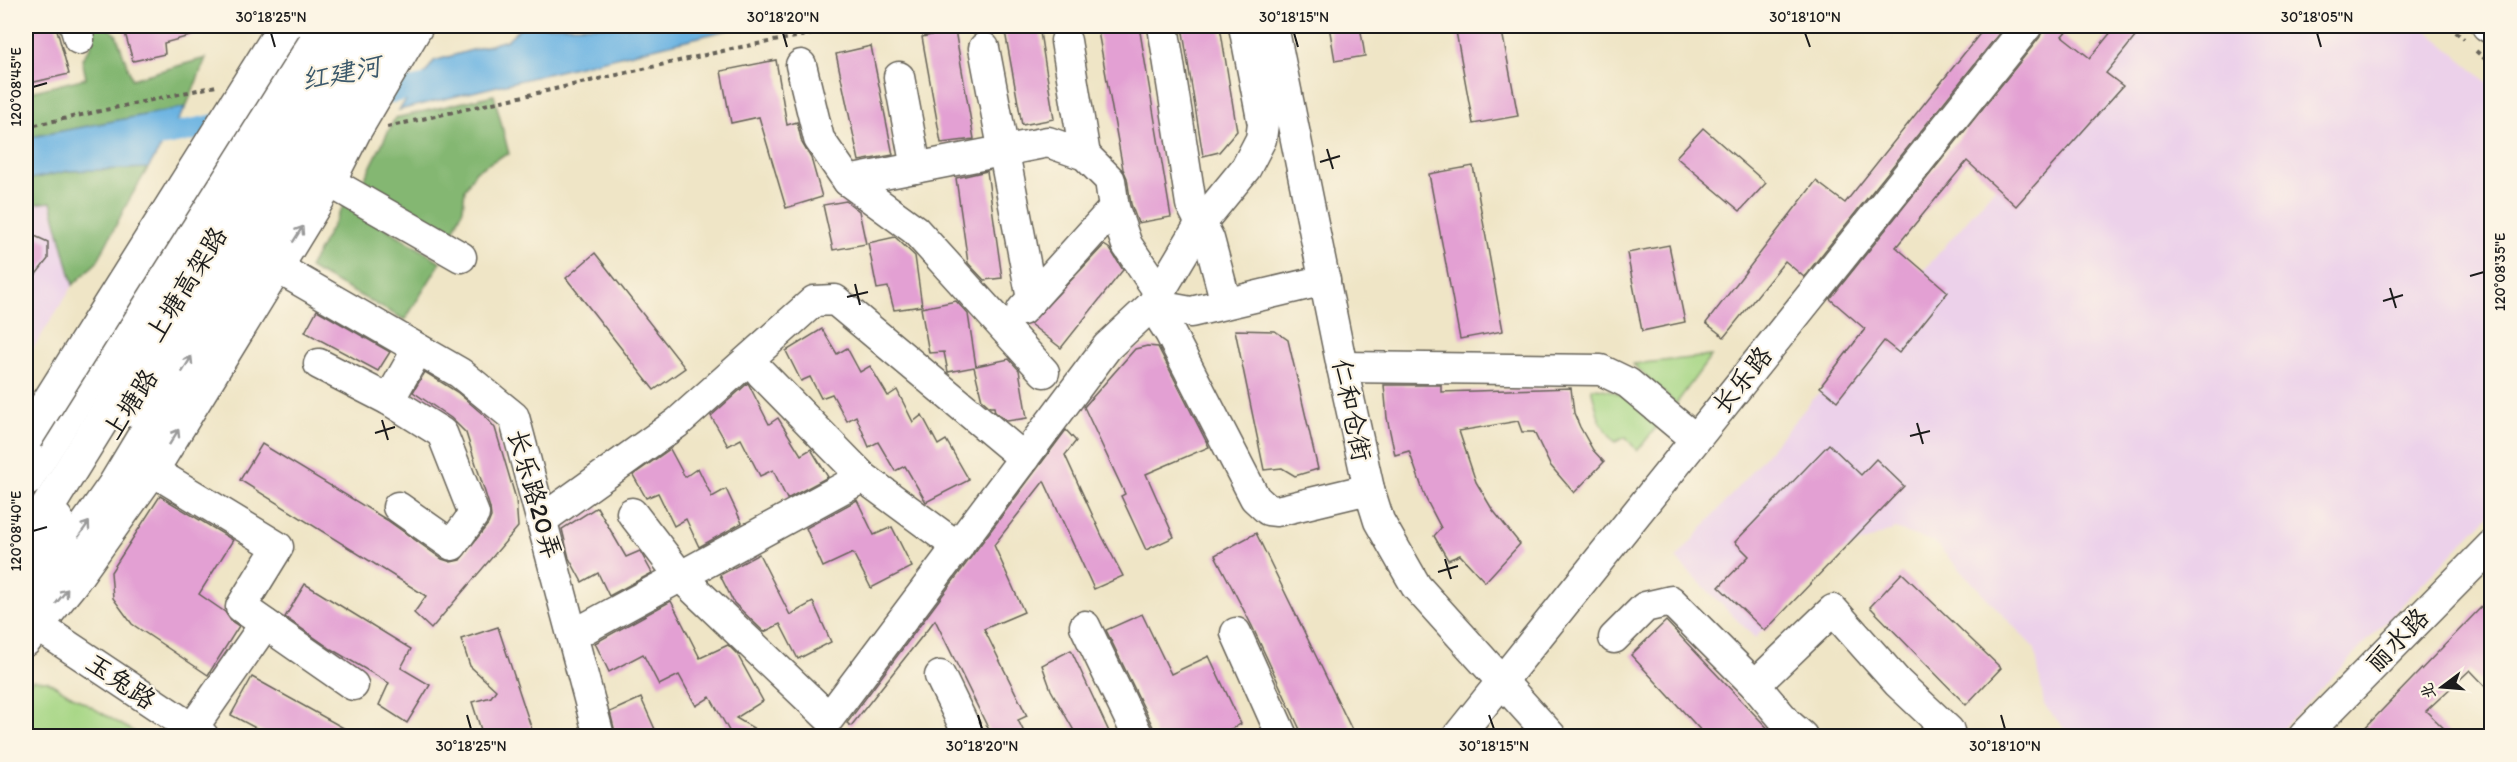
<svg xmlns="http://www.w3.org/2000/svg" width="2517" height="762" font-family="Itim,'LXGW WenKai TC',sans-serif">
  <rect width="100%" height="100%" fill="#fcf5e5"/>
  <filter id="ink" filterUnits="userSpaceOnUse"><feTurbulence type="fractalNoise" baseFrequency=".0167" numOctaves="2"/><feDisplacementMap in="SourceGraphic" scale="12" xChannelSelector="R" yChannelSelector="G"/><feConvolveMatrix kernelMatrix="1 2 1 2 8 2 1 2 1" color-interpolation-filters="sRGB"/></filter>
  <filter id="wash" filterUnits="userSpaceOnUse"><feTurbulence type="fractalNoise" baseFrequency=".008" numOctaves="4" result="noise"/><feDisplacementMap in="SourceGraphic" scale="24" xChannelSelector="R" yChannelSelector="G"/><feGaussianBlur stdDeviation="1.35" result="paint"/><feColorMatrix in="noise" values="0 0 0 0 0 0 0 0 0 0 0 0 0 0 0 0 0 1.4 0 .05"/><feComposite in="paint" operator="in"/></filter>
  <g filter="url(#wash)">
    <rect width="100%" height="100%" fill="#efe5c6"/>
    <g fill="#ecd1ea">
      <path d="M2134 26H2422L2491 85V513L2275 736H2071L2044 705 2035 649 1934 542 1895 529 1833 555 1755 638 1676 559Z"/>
      <path d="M51 202 73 285 26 360V205Z"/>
    </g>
    <g fill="#a6d684" stroke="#617950" stroke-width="1.5">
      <path d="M1711 356 1676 404 1633 364Z"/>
      <path d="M1591 388C1623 388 1636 405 1659 424L1637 451 1626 437 1615 442 1600 422Z"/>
      <path d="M32 680 47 681 141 736H26V689Z"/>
    </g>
    <g fill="#84b772" stroke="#506a47" stroke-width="1.5">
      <path d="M90 26H105L116 34 132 79 206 58 186 107 26 138V93L86 78 82 59 91 46Z"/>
      <path d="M494 95 509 154 500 157 476 171 465 189 463 209 451 236 362 184 395 118Z"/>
      <path d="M148 168 129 200 97 262 73 285 51 202 26 205V180L68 171Z"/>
      <path d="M345 203 441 262 405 320 309 268Z"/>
    </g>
    <g fill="#6ab3e2" stroke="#43687f" stroke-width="1.5">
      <path d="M531 26H744L399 110 434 61 507 40 520 28Z"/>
      <path d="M186 107 148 168 68 171 26 180V138Z"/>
    </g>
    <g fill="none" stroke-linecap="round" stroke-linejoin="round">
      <g stroke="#6ab3e2" stroke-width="22">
        <path d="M367 97 444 82"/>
        <path d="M140 140 231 122"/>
      </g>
    </g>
    <g id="blocks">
      <g fill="#e3a0d3">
        <path d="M26 26H56L69 74 26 84Z"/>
        <path d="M123 26H207L208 31 164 43 165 54 133 61Z"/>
        <path d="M1004 26H1039L1054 119 1022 125Z"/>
        <path d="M1097 26H1139L1171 217 1138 223 1131 204 1127 178 1123 169Z"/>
        <path d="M1182 26H1220L1237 131 1219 152 1203 156Z"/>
        <path d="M1329 26H1360L1365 56 1335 61Z"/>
        <path d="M1455 26H1501L1518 116 1473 124Z"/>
        <path d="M1986 26H2005L1804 277 1785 261 1724 337 1706 323 1816 181 1845 203Z"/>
        <path d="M2044 26H2071L2062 36 2090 58 2116 26H2144L2106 73 2123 86 2016 206 1967 161 1896 247 1948 292 1899 353 1884 341 1837 401 1820 387 1865 329 1830 299 2040 37Z"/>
        <path d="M955 30 974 139 941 143 922 37Z"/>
        <path d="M871 46 893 155 859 161 836 54Z"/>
        <path d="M776 60 787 125 797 122 802 143 811 158 822 197 786 208 759 117 731 123 721 71Z"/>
        <path d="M1703 128 1766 183 1740 211 1676 157Z"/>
        <path d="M1473 166 1503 331 1460 339 1429 174Z"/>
        <path d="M987 171 1002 278 984 280 968 263 956 178Z"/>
        <path d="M846 201 859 211 866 244 833 250 823 205Z"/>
        <path d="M26 232 48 242V259L26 287Z"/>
        <path d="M895 237 915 256 922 306 894 310 888 287 877 289 868 243Z"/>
        <path d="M1104 245 1110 249 1123 270 1061 348 1030 324Z"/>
        <path d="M1669 245 1685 322 1642 331 1627 253Z"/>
        <path d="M595 253 685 368 654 390 566 278Z"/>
        <path d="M956 301 968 314 976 366 1009 359 1019 370 1027 418 1007 421 995 412 994 407H990L982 400 974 367 948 372 944 352 929 353 921 308Z"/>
        <path d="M317 310 390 352 378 371 305 332Z"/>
        <path d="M822 329 837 354 847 348 860 372 870 366 888 396 897 390 913 422 922 415 938 445 946 440 969 480 926 502 905 466 895 471 878 442 869 447 856 416 847 421 832 394 821 398 810 377 801 381 786 351Z"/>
        <path d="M1235 330 1275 331 1288 340 1318 469 1295 476 1282 468 1264 470Z"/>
        <path d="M1147 346 1158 347 1209 447 1146 474 1174 537 1146 550 1121 496 1125 494 1084 407 1135 349Z"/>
        <path d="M425 372 457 392 486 417 495 428 516 499 518 527 431 629 414 613 426 596 240 480 262 444 387 520 442 559 451 562 460 560 488 524 491 517 490 508 466 433 451 418 413 392Z"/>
        <path d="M748 383 769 424 778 418 801 455 811 449 828 477 787 499 773 470 760 476 741 439 728 446 711 416Z"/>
        <path d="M1384 385H1441V392L1571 388 1574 413 1580 427 1593 450 1604 462 1574 493 1550 465 1534 432H1522L1518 421 1459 431 1476 482 1492 509 1520 544 1485 582 1460 555 1448 560 1434 536 1441 528 1426 499 1409 451 1395 455 1387 418Z"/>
        <path d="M1066 430 1076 441 1065 455 1102 536 1123 576 1094 589 1044 481 994 545 1024 612 984 629 1027 716 1018 720 1026 736H992L935 620 851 726 847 723Z"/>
        <path d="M1829 444 1861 475 1876 459 1904 486 1765 631 1719 587 1749 556 1735 542Z"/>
        <path d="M670 449 685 477 698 468 712 497 726 489 742 523 699 547 686 519 674 526 658 493 646 498 633 475Z"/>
        <path d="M160 496 233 540 199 594 225 612 231 621 239 626 208 675 132 624 113 598 111 572Z"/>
        <path d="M857 500 874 535 892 527 912 567 871 588 853 553 823 567 806 528Z"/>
        <path d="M597 507 626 557 640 551 652 573 609 596 598 573 582 582 569 558 562 529Z"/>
        <path d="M1256 533 1355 736H1303L1252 626 1215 555Z"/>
        <path d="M759 554 790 615 813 602 831 642 798 659 780 624 764 632 734 603 720 575Z"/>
        <path d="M1902 573 2001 668 1966 705 1870 607Z"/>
        <path d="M305 584 411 649 401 668 430 685 407 723 379 705 389 683 331 649 285 617Z"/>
        <path d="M2492 596V693L2470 670 2426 711 2452 736H2357Z"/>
        <path d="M671 601 700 658 728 645 737 654 763 701 736 718 767 736H732L710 697 696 706 679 675 659 685 643 654 609 672 595 643Z"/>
        <path d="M1142 614 1171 674 1209 656 1241 724 1217 736H1155L1154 729 1106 630Z"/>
        <path d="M1666 621 1775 736H1706L1631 655Z"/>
        <path d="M498 627 534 736H483L472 702 491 697 496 690 470 666 461 639Z"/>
        <path d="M1071 650 1111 736H1077L1051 690 1042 665Z"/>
        <path d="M252 677 358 736H271L231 715Z"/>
        <path d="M641 698 658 736H616L610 712Z"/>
      </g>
    </g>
  </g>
  <g filter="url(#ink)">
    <use href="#blocks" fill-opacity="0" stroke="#666258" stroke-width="1.5"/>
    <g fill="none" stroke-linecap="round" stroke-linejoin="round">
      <g stroke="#666258" stroke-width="33">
        <g id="minor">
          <path d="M75 26 79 39"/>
          <path d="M1163 26 1191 204 1209 239 1226 303"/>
          <path d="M1273 26 1342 367 1369 489 1379 521 1416 586 1551 736"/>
          <path d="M2487 26 2492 29"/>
          <path d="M1066 41 1085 155"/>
          <path d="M984 48 1032 299"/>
          <path d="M801 65 819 139 848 181 915 230 1044 372"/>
          <path d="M899 77 916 168"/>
          <path d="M848 181 1048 142 1085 155 1110 180 1114 208 1127 245 1159 292"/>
          <path d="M330 182 461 257"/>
          <path d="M278 268 460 373 514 417 599 736"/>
          <path d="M1152 305 1170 333 1255 498 1268 510 1277 511 1369 489"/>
          <path d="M1152 305 1191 312 1325 280"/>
          <path d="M1022 310 1114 208"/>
          <path d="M319 364 389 400 442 433 474 514 452 545 398 507"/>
          <path d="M1342 367 1601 370 1628 383 1695 439"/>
          <path d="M761 373 863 477 958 547"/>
          <path d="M389 400 418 349"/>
          <path d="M153 471 278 547 241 607 353 685"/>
          <path d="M632 513 681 577 829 718 1107 347 1152 305 1201 223 1246 168 1261 139 1263 124 1244 26"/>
          <path d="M543 519 677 423 814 301 835 300 1024 458"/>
          <path d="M38 626 203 736"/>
          <path d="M1085 626 1138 736"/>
          <path d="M1236 633 1282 736"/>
          <path d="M573 635 863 477"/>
          <path d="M1614 638 1645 607 1671 601 1755 685 1787 723 1802 736"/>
          <path d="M26 641 73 583 153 471 330 182 356 131 418 26"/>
          <path d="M940 676 969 736"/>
          <path d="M1755 685 1833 610 1898 683 1949 731 1950 736"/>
          <path d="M192 729 265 624"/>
          <path d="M1458 736 2027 26"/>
          <path d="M2304 736 2492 545"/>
        </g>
      </g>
      <g stroke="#666258" stroke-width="36">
        <g id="major">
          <path d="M126 410 240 237 368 26"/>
          <path d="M26 568 56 519"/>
        </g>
      </g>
      <g stroke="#666258" stroke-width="36">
        <g id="highway">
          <path d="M26 480 311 26"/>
          <path d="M26 542 347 26"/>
          <path d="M26 611 114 486 391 26"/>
        </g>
      </g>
      <g stroke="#666258" stroke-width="4" stroke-dasharray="4.5 4.5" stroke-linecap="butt">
        <path d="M2449 26 2464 39"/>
        <path d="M2476 51 2492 65"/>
        <path d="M26 127 216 86"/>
        <path d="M387 127 736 48 855 26"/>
      </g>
      <use href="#minor" stroke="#fff" stroke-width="30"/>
      <use href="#major" stroke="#fff" stroke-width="33"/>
      <use href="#highway" stroke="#fff" stroke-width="33"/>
      <g stroke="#666258" stroke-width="36" stroke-linecap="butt">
        <path id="highway-bridge" d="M26 438 285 26"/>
      </g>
      <use href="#highway-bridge" stroke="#fff" stroke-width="33"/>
    </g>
    <defs><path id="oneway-shaft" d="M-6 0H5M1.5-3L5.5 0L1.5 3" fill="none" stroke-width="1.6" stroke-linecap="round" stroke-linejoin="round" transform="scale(1.5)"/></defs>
    <g stroke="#999">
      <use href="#oneway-shaft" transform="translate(298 234) rotate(-58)"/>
      <use href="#oneway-shaft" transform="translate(187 364) rotate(-59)"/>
      <use href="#oneway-shaft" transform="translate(174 437) rotate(-59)"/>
      <use href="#oneway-shaft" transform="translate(84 529) rotate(-55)"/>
      <use href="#oneway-shaft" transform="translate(62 596) rotate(-51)"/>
    </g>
  </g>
  <path fill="none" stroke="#1c1c1c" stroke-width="2" d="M271 33 275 47M783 33 787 47M1294 33 1298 47M1805 33 1810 47M2317 33 2321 47M33 87 47 83M1327 149 1333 169M1320 162 1340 156M2470 276 2484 272M855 284 860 305M2390 288 2396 308M847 297 868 292M2383 301 2403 295M382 420 388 440M1917 423 1923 444M375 433 395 427M1910 436 1930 431M33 531 47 527M1445 559 1451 579M1438 572 1458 566M467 715 471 729M978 715 982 729M1489 715 1494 729M2001 715 2005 729"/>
  <g text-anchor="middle" stroke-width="4.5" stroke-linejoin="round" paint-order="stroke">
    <g font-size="26" fill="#1c1c1c" stroke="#fcf5e5">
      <text transform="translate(186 284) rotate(-58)" y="9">上塘高架路</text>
      <text transform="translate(1742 380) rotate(-51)" y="9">长乐路</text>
      <text transform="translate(130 404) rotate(-57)" y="9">上塘路</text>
      <text transform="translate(1352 410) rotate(78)" y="9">仁和仓街</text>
      <text transform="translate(535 494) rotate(74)" y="9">长乐路20弄</text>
      <text transform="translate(2397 640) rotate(-46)" y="9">丽水路</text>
      <text transform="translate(121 681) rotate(34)" y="9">玉兔路</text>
    </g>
    <g font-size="27" font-style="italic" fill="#3b586b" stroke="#fcf5e5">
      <text transform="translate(341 73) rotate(-11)" y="9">红建河</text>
    </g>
  </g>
  <rect width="2517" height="762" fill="none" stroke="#fcf5e5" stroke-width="66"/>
  <g transform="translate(2442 687) rotate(254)" stroke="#fcf5e5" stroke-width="4.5" paint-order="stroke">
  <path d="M0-4.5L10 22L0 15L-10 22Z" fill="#1c1c1c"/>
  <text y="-9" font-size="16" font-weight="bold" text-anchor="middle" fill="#1c1c1c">北</text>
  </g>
  <rect x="33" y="33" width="2451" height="696" fill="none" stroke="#1c1c1c" stroke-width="2"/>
  <g font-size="15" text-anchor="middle" fill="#1c1c1c">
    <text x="271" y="22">30°18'25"N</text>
    <text x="783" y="22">30°18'20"N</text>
    <text x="1294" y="22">30°18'15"N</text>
    <text x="1805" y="22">30°18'10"N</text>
    <text x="2317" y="22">30°18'05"N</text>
    <text transform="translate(16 87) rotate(-90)" y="5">120°08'45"E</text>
    <text transform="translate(2500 272) rotate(-90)" y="5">120°08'35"E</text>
    <text transform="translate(16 531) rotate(-90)" y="5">120°08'40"E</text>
    <text x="471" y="751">30°18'25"N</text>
    <text x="982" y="751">30°18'20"N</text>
    <text x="1494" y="751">30°18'15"N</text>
    <text x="2005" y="751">30°18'10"N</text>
  </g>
</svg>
